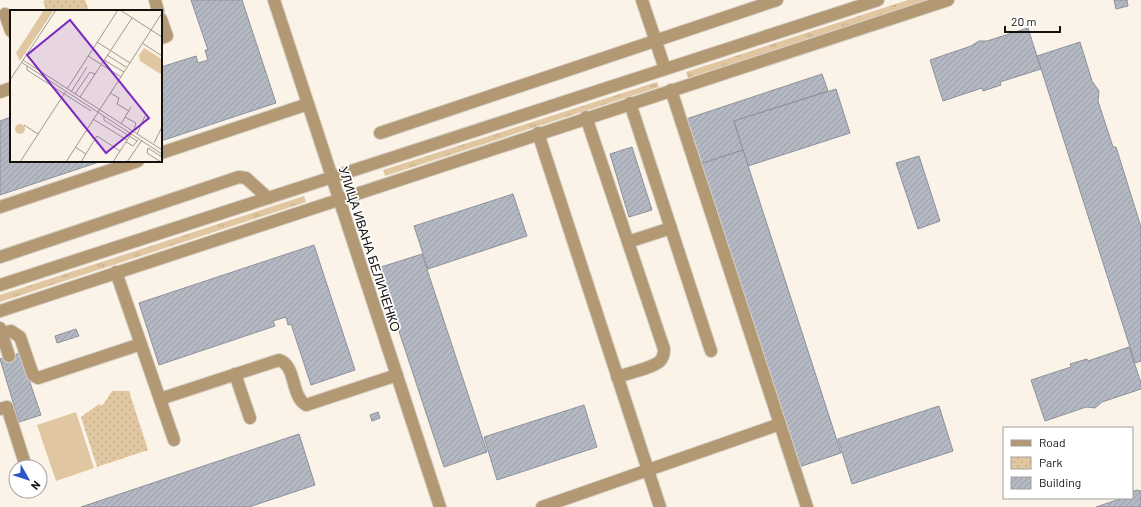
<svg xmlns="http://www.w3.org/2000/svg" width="1141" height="507" font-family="Barlow,sans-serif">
  <defs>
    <pattern id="grass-tufts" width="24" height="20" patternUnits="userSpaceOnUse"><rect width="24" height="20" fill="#e1c7a1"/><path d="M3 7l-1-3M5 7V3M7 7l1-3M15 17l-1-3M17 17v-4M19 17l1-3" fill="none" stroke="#c0aa89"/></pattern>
    <pattern id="park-dots" width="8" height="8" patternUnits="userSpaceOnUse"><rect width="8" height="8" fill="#e1c7a1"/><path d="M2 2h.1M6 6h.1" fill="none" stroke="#c0aa89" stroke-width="1.8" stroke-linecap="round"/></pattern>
    <pattern id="building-hatch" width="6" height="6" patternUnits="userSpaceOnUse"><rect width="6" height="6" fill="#b3b8c3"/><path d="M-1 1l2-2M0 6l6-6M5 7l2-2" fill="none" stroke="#999da6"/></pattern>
  </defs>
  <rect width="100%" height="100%" fill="#fbf3e8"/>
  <g fill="url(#grass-tufts)">
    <path d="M908 0H928L688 78 686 72Z"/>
    <path d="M657 82 659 87 385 176 383 170Z"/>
    <path d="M304 196 306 202 0 302V295Z"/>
  </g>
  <g fill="url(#park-dots)">
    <path d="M46 0H85L89 11H46L43 1Z"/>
    <path d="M112 391H129L148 450 97 467 81 417 99 404 102 406Z"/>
  </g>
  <path fill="#e1c7a1" d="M76 412 94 468 56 481 37 425Z"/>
  <g fill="url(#building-hatch)" stroke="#8c919c">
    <path d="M191 0H242L276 103 161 141V67L196 56 198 63 208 60 205 50H208Z"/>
    <path d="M1114 0H1127L1128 6 1116 9Z"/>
    <path d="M1028 28 1041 69 1000 82 1001 85 983 91 982 88 943 101 930 60 971 46 979 41H987Z"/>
    <path d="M1080 42 1092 81 1099 91 1098 101 1113 147H1116L1141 227V361L1135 363 1037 56Z"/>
    <path d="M822 74 828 91 734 121 743 150 697 165 683 120Z"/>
    <path d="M836 89 850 133 748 166 734 121Z"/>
    <path d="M11 117V161H102L0 195V121Z"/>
    <path d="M632 147 652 210 629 217 610 154Z"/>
    <path d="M743 150 841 453 796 468 697 165Z"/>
    <path d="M919 156 940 221 918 229 896 163Z"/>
    <path d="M513 194 527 236 428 269 414 226Z"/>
    <path d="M314 245 355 370 311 385 291 324 288 325 286 317 273 321 275 326 159 365 139 303Z"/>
    <path d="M422 254 487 452 444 467 378 268Z"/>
    <path d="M76 329 79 336 57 343 55 336Z"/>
    <path d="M1129 347 1141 383V389L1102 402 1095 408 1086 407 1045 421 1031 380 1071 367 1070 364 1087 359 1088 361Z"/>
    <path d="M20 353 41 415 19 422 0 359Z"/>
    <path d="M584 405 597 447 497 480 484 437Z"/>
    <path d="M939 406 953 451 852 484 838 439Z"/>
    <path d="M378 412 380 418 372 421 370 415Z"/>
    <path d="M299 434 315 485 249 507H81Z"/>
    <path d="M1137 490 1141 491V507H1096L1123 498H1132V492Z"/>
  </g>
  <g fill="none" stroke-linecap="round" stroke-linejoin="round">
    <g stroke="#d6cfc5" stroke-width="14">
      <g id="minor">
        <path d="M155 0 158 11"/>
        <path d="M274 0 440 507"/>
        <path d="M642 0 665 69"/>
        <path d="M5 14 11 31"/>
        <path d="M161 19 167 36 161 38"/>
        <path d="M671 90 807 507"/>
        <path d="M0 92 11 88"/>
        <path d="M630 103 711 351"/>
        <path d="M586 117 664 349C664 353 663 358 660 361 653 368 628 373 617 377"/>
        <path d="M380 133 777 0"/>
        <path d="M538 133 660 507"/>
        <path d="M161 153 308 104"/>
        <path d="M0 207 138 161"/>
        <path d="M628 242 671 228"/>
        <path d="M0 257 239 177 246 178 268 198"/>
        <path d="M116 272 174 440"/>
        <path d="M0 285 878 0"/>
        <path d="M0 311 948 0"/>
        <path d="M0 328 9 356"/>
        <path d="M2 333 11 331 20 337 33 375 38 378 141 344"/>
        <path d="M235 374 250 418"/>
        <path d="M160 399 279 360C297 366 290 395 306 405L397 375"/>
        <path d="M0 409 7 407 26 467"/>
        <path d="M542 507 780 424"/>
      </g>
    </g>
    <use href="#minor" stroke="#b29974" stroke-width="12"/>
  </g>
  <g text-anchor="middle" stroke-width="3.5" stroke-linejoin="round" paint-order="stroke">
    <g font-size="13" fill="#13100d" stroke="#fff">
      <text transform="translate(370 249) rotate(72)" y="5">УЛИЦА ИВАНА БЕЛИЧЕНКО</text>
    </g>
  </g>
  <g transform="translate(10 10)">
    <rect width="152" height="152" fill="#fbf3e8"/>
    <path d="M34 0H44L10 51 6 43Z" fill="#e1c7a1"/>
    <path d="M5 119a5 5 0 1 1 10 0a5 5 0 1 1-10 0Z" fill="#e1c7a1"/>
    <path d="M134 38 152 49V65L130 51 129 45Z" fill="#e1c7a1"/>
    <path fill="none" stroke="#9e9890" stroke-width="1" d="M110 0 152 27M87 32 120 53M132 33 152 46M97 45 116 57M78 46 111 67M13 50 152 140M94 50 114 62M11 52 152 144M17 56V60L81 101M0 70 46 0M57 79 108 0M61 82 77 57M100 83 109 88 107 94 119 101M65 84 80 62 85 64M70 87 122 8M94 106V110L127 131M115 107 126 113 124 119M83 109 117 130M111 114 121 97M14 115 28 124M127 124 135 106M116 132 123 136 128 130M144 133 152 117M65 137 76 144M138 138 137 143 151 152M138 138 152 147M10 152 56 81M56 152 152 3M71 152 87 126 110 141 121 124M103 152 110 141M117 152 132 130"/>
    <path fill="#7b2cbf" fill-opacity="0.15" stroke="#7b2cbf" stroke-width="2" d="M60 10 139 108 96 143 17 45Z"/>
    <rect width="152" height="152" fill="none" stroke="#13100d" stroke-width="2"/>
  </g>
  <rect x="1003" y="427" width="130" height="72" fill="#ffffff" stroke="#a19f9e"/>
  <rect x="1011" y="440" width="20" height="6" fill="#b29974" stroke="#a19f9e"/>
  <text x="1039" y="447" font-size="12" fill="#13100d">Road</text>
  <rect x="1011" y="457" width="20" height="12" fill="url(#park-dots)" stroke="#a19f9e"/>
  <text x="1039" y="467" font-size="12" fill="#13100d">Park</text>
  <rect x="1011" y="477" width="20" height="12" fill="url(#building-hatch)" stroke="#a19f9e"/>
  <text x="1039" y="487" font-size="12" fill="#13100d">Building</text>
  <g transform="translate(28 479) rotate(129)"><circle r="19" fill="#ffffff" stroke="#a19f9e"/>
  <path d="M0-3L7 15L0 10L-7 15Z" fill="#2d57c6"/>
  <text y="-6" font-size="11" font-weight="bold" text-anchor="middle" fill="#13100d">N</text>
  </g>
  <path d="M1005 26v6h55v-6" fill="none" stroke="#13100d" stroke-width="2"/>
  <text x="1011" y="26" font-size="12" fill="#13100d" stroke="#ffffff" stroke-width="3" paint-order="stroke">20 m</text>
</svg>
